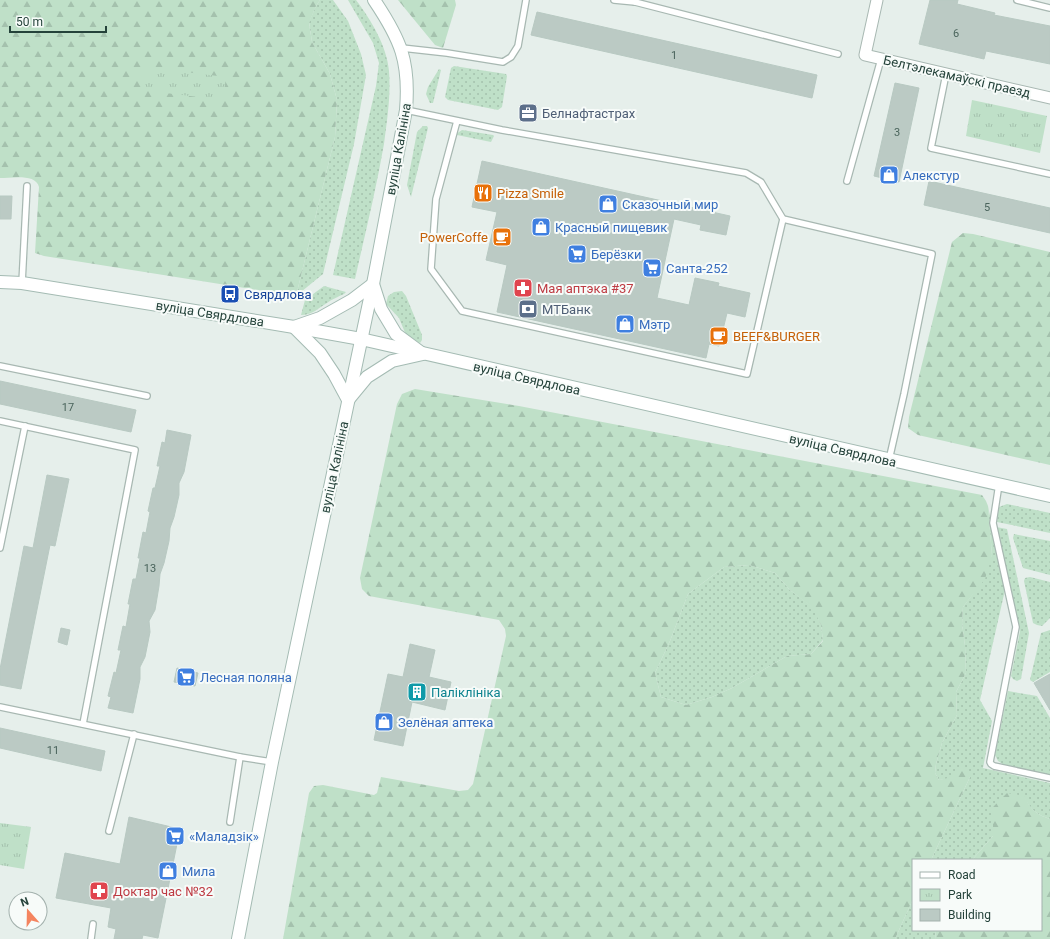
<svg xmlns="http://www.w3.org/2000/svg" width="1050" height="939" font-family="Roboto,sans-serif">
  <defs>
    <pattern id="grass-dots" width="8" height="8" patternUnits="userSpaceOnUse"><rect width="8" height="8" fill="#bfe0c8"/><path d="M2 2h.1M6 6h.1" fill="none" stroke="#a4c1ad" stroke-width="1.8" stroke-linecap="round"/></pattern>
    <pattern id="forest-firs" width="22" height="20" patternUnits="userSpaceOnUse"><rect width="22" height="20" fill="#bfe0c8"/><path d="M5 1l3.5 6h-7zM16 11l3.5 6h-7z" fill="#a4c1ad"/></pattern>
    <pattern id="park-tufts" width="24" height="20" patternUnits="userSpaceOnUse"><rect width="24" height="20" fill="#bfe0c8"/><path d="M3 7l-1-3M5 7V3M7 7l1-3M15 17l-1-3M17 17v-4M19 17l1-3" fill="none" stroke="#a4c1ad"/></pattern>
  </defs>
  <rect width="100%" height="100%" fill="#e6efeb"/>
  <g fill="url(#grass-dots)">
    <path d="M320 0H333L348 21 361 54 366 75 354 144 323 274 296 296 335 137 337 100 330 74 312 42 309 22 316 6Z"/>
    <path d="M348 0H356C371 20 387 46 389 71 391 96 387 120 384 144 376 190 365 234 355 279L333 275 376 86 379 63 373 43Z"/>
    <path d="M454 66 506 74 507 76 502 107 498 110 448 100 445 97 451 68Z"/>
    <path d="M439 69 441 70 433 103H430L426 94 428 87Z"/>
    <path d="M423 126H427L428 128 411 197 407 185 417 132Z"/>
    <path d="M462 130 493 135 494 136 491 142 457 135 456 134Z"/>
    <path d="M324 286 346 292 344 294C338 297 332 299 327 303 318 308 313 315 301 315L305 300Z"/>
    <path d="M402 291 406 296 422 335V340L420 343 406 335 399 318 386 304 388 296 394 292Z"/>
    <path d="M1007 504 1050 513V533L997 522 999 507Z"/>
    <path d="M988 506 1005 590 980 700 992 721 983 768 1050 783V819C1035 814 1031 809 1023 796L993 807V836L972 860H931L970 777 939 780 935 773 936 764 942 743 957 715 956 692 966 673 965 646 962 623 963 607 972 595 992 555Z"/>
    <path d="M996 527 1007 529 1029 633 1021 679 1017 681 1013 679 1011 676 1020 631Z"/>
    <path d="M1014 534 1050 541V575L1023 568 1013 538Z"/>
    <path d="M749 565 775 573 790 590 814 608 821 625 823 640 811 654 787 656 732 688 712 697 686 705 661 697 655 673 670 641 688 594 724 567Z"/>
    <path d="M1030 577 1050 582V618L1042 626 1037 625 1033 623 1024 581 1025 578Z"/>
    <path d="M1050 630V672L1033 682 1030 680 1041 633Z"/>
    <path d="M1008 691 1037 696 1050 718V776L1004 765 998 761 995 755Z"/>
    <path d="M913 899V930H935L936 939H895Z"/>
  </g>
  <g fill="url(#forest-firs)" fill-rule="evenodd">
    <path d="M0 0H320L316 6 309 23 312 42 330 74 337 100 335 137 296 296 44 256 35 253 39 187C36 173 11 178 0 178Z"/>
    <path d="M398 0H455L456 5 443 48 435 45Z"/>
    <path d="M963 233 973 234 1050 252V465L918 435 908 428 909 417 952 242Z"/>
    <path d="M415 389 519 406 982 495 986 501 988 506 992 555 985 579 963 607 962 623 965 646 966 673 956 692 957 715 942 743 936 764 935 773 939 780 948 778 960 768 969 771 970 777 931 860H913V899L895 939H283L309 793 314 786 323 785 374 795 377 793 381 777 459 791 468 790 473 784 506 636 505 629 499 620 369 596 362 589 360 578 397 404 402 394ZM749 565 775 573 790 590 813 608 821 625 823 641 811 654 787 656 732 688 712 697 686 705 661 697 655 673 670 641 688 594 724 567Z"/>
    <path d="M1007 793 1024 796C1031 809 1035 814 1050 819V939H936L935 930H1041V860H972L993 836V807Z"/>
  </g>
  <g fill="url(#park-tufts)">
    <path d="M144 67 226 77 223 100 141 90Z"/>
    <path d="M972 100 1047 116 1040 153 966 136Z"/>
    <path d="M0 823 31 827 24 869 0 865Z"/>
  </g>
  <g fill="#bbcac4" stroke="#b8c9c2">
    <path d="M930 0H958L957 4 995 13 994 15 1050 26V64L986 51 984 59 919 44Z"/>
    <path d="M537 12 817 75 812 98 531 35Z"/>
    <path d="M895 83 919 88 899 182 874 176Z"/>
    <path d="M482 161 730 216 726 235 700 230 701 225 674 219 657 298 689 305 695 278 719 283 718 286 750 293 745 317 727 313 719 346 709 344 706 358 497 312 507 265 486 260 497 212 472 207Z"/>
    <path d="M929 181 1050 208V233L924 205Z"/>
    <path d="M0 196H12L11 219H0Z"/>
    <path d="M0 381 136 410 131 432 0 404Z"/>
    <path d="M167 430 191 435 184 472 179 483V495L174 517 170 528 169 541 164 563 160 574 159 586 155 610 149 621 150 632 145 657 140 667V679L133 713 108 708 111 697 108 696 114 672 116 673 121 650H118L123 626 126 627 130 604H128L133 579H136L140 558H138L143 532 146 533 150 512 148 511 153 488H155L160 466H157L162 442 165 443Z"/>
    <path d="M47 475 69 479 55 546 50 545 21 689 0 685V669L24 546 33 548Z"/>
    <path d="M61 628 70 630 67 645 58 642Z"/>
    <path d="M410 644 435 650 429 677 451 682 445 710 412 702 403 746 374 740 388 674 403 677Z"/>
    <path d="M177 668 198 673 195 686 174 682Z"/>
    <path d="M1050 674V710L1034 683Z"/>
    <path d="M0 728 105 751 101 771 0 748Z"/>
    <path d="M129 817 180 829 158 938 143 935 142 939H114L116 929 108 927 111 908 56 898 65 853 120 864Z"/>
  </g>
  <g fill="none" stroke-linecap="round" stroke-linejoin="round">
    <g stroke="#a8b8b2" stroke-width="8">
      <g id="lane">
        <path d="M614 0 635 2V0"/>
        <path d="M1017 0 1050 8"/>
        <path d="M635 2 838 54"/>
        <path d="M402 48 447 53 503 62 511 57 518 46 526 0"/>
        <path d="M946 74 931 148 1050 174"/>
        <path d="M406 110 502 130 746 173 761 182 783 219 932 254 904 394 889 460"/>
        <path d="M457 121 436 199 431 269 462 311 747 374 783 219"/>
        <path d="M847 181 881 59"/>
        <path d="M22 283 27 186"/>
        <path d="M0 366 147 396"/>
        <path d="M0 421 135 450 83 724"/>
        <path d="M999 484 993 523 1016 627 990 762 991 764 994 766 1050 778"/>
        <path d="M0 548 25 426"/>
        <path d="M0 707 240 757 272 762"/>
        <path d="M230 822 240 757"/>
        <path d="M109 831 134 734"/>
        <path d="M91 939 93 924"/>
      </g>
    </g>
    <g stroke="#a8b8b2" stroke-width="13">
      <path id="street" d="M877 0 865 55 1050 98"/>
    </g>
    <g stroke="#a4bbb3" stroke-width="14">
      <g id="secondary">
        <path d="M0 282 22 283 294 327 361 339 1050 496"/>
        <path d="M373 284 381 309 396 334 423 354 392 361 367 377 348 400 334 374 320 353 294 327 320 318 352 300Z"/>
        <path d="M238 939 272 762 373 284 406 110C410 62 401 40 374 0"/>
      </g>
    </g>
    <use href="#lane" stroke="#fff" stroke-width="5.5"/>
    <use href="#street" stroke="#fff" stroke-width="11"/>
    <use href="#secondary" stroke="#fff" stroke-width="12"/>
  </g>
  <defs>
    <g id="office-square" transform="scale(1)"><rect x="-9" y="-9" width="18" height="18" rx="4" fill="#5c6f8a" stroke="#f7fbf9"/><path d="M-6-3h4V-5.5h4V-3h4V5H-6ZM-1-4.5V-3h2v-1.5ZM-6 0V1H6V0Z" fill="#fff"/></g>
    <g id="shop-square" transform="scale(1)"><rect x="-9" y="-9" width="18" height="18" rx="4" fill="#3f7fe0" stroke="#f7fbf9"/><path d="M-5-2.5h2.3a2.7 3.5 0 0 1 5.4 0H5L5.5 6h-11ZM-1.5-2.5h3a1.5 2.3 0 0 0-3 0Z" fill="#fff"/></g>
    <g id="restaurant-square" transform="scale(1)"><rect x="-9" y="-9" width="18" height="18" rx="4" fill="#e8710a" stroke="#f7fbf9"/><path d="M-5-6h1v4h1v-4h1v4h1v-4h1v5L-1.5 .5V6h-2V.5L-5-1ZM5-6V6H3V1.5H1.5Q1.5-4 5-6Z" fill="#fff"/></g>
    <g id="cafe-square" transform="scale(1)"><rect x="-9" y="-9" width="18" height="18" rx="4" fill="#e8710a" stroke="#f7fbf9"/><path d="M-5.5-4.5H6V0H3Q3 3.5 0 3.5H-2.5Q-5.5 3.5-5.5 0ZM3-3.2v2h1.7v-2ZM-6 4.5H4V6H-6Z" fill="#fff"/></g>
    <g id="supermarket-square" transform="scale(1)"><rect x="-9" y="-9" width="18" height="18" rx="4" fill="#3f7fe0" stroke="#f7fbf9"/><path d="M-6-5.5h2.5l.6 2H6L4.5 2H-2.5L-4.4-4H-6ZM-1.5 3.2a1.3 1.3 0 1 0 .1 0ZM3 3.2a1.3 1.3 0 1 0 .1 0Z" fill="#fff"/></g>
    <g id="pharmacy-square" transform="scale(1)"><rect x="-9" y="-9" width="18" height="18" rx="4" fill="#e0444e" stroke="#f7fbf9"/><path d="M-2-6h4v4h4v4h-4v4h-4v-4h-4v-4h4Z" fill="#fff"/></g>
    <g id="bus-square" transform="scale(1)"><rect x="-9" y="-9" width="18" height="18" rx="4" fill="#1a4fb4" stroke="#f7fbf9"/><path d="M-5-6H5V4H4V6H2V4H-2V6H-4V4H-5ZM-3.5-4V0h7V-4ZM-3.5 1.2v1.5H-2V1.2ZM2 1.2v1.5H3.5V1.2Z" fill="#fff"/></g>
    <g id="bank-square" transform="scale(1)"><rect x="-9" y="-9" width="18" height="18" rx="4" fill="#5c6f8a" stroke="#f7fbf9"/><path d="M-6-4H6V4H-6ZM0-2.3a2.3 2.3 0 1 0 0 4.6a2.3 2.3 0 1 0 0-4.6Z" fill="#fff"/></g>
    <g id="building-square" transform="scale(1)"><rect x="-9" y="-9" width="18" height="18" rx="4" fill="#0f9aa8" stroke="#f7fbf9"/><path d="M-4-6H4V6H1V3H-1V6H-4ZM-2.5-4.3h1.7v1.8h-1.7ZM.8-4.3h1.7v1.8H.8ZM-2.5-1h1.7V.8h-1.7ZM.8-1h1.7V.8H.8Z" fill="#fff"/></g>
  </defs>
  <g fill-rule="evenodd">
    <use href="#office-square" x="528" y="113"/>
    <use href="#shop-square" x="889" y="175"/>
    <use href="#restaurant-square" x="483" y="193"/>
    <use href="#shop-square" x="608" y="204"/>
    <use href="#shop-square" x="541" y="227"/>
    <use href="#cafe-square" x="502" y="237"/>
    <use href="#supermarket-square" x="577" y="254"/>
    <use href="#supermarket-square" x="652" y="268"/>
    <use href="#pharmacy-square" x="523" y="288"/>
    <use href="#bus-square" x="230" y="294"/>
    <use href="#bank-square" x="528" y="309"/>
    <use href="#shop-square" x="625" y="324"/>
    <use href="#cafe-square" x="719" y="336"/>
    <use href="#supermarket-square" x="186" y="677"/>
    <use href="#building-square" x="417" y="692"/>
    <use href="#shop-square" x="384" y="722"/>
    <use href="#supermarket-square" x="175" y="836"/>
    <use href="#shop-square" x="168" y="871"/>
    <use href="#pharmacy-square" x="99" y="891"/>
  </g>
  <g text-anchor="middle" stroke-width="4" stroke-linejoin="round" paint-order="stroke">
    <g font-size="11" fill="#4a645c">
      <text x="956" y="37">6</text>
      <text x="674" y="59">1</text>
      <text x="897" y="136">3</text>
      <text x="987" y="211">5</text>
      <text x="68" y="411">17</text>
      <text x="150" y="572">13</text>
      <text x="53" y="754">11</text>
    </g>
    <g font-size="13" fill="#24423a" stroke="#f7fbf9">
      <text transform="translate(957 76) rotate(13)" y="5">Белтэлекамаўскі праезд</text>
      <text transform="translate(398 149) rotate(-80)" y="5">вуліца Калініна</text>
      <text transform="translate(210 313) rotate(9)" y="5">вуліца Свярдлова</text>
      <text transform="translate(527 378) rotate(13)" y="5">вуліца Свярдлова</text>
      <text transform="translate(843 450) rotate(13)" y="5">вуліца Свярдлова</text>
      <text transform="translate(334 467) rotate(-78)" y="5">вуліца Калініна</text>
    </g>
    <g font-size="13" fill="#4e5e75" stroke="#f7fbf9" text-anchor="start">
      <text x="542" y="118">Белнафтастрах</text>
      <text x="542" y="314">МТБанк</text>
    </g>
    <g font-size="13" fill="#366cbe" stroke="#f7fbf9" text-anchor="start">
      <text x="903" y="180">Алекстур</text>
      <text x="622" y="209">Сказочный мир</text>
      <text x="555" y="232">Красный пищевик</text>
      <text x="591" y="259">Берёзки</text>
      <text x="666" y="273">Санта-252</text>
      <text x="639" y="329">Мэтр</text>
      <text x="200" y="682">Лесная поляна</text>
      <text x="398" y="727">Зелёная аптека</text>
      <text x="189" y="841">«Маладзік»</text>
      <text x="182" y="876">Мила</text>
    </g>
    <g font-size="13" fill="#c56008" stroke="#f7fbf9" text-anchor="start">
      <text x="497" y="198">Pizza Smile</text>
      <text x="488" y="242" text-anchor="end">PowerCoffe</text>
      <text x="733" y="341">BEEF&amp;BURGER</text>
    </g>
    <g font-size="13" fill="#be3a42" stroke="#f7fbf9" text-anchor="start">
      <text x="537" y="293">Мая аптэка #37</text>
      <text x="113" y="896">Доктар час №32</text>
    </g>
    <g font-size="13" fill="#164399" stroke="#f7fbf9" text-anchor="start">
      <text x="244" y="299">Свярдлова</text>
    </g>
    <g font-size="13" fill="#0d838f" stroke="#f7fbf9" text-anchor="start">
      <text x="431" y="697">Паліклініка</text>
    </g>
  </g>
  <rect x="912" y="859" width="130" height="72" fill="#f7fbf9" stroke="#a3b1ad"/>
  <rect x="920" y="872" width="20" height="6" fill="#ffffff" stroke="#a3b1ad"/>
  <text x="948" y="879" font-size="12" fill="#24423a">Road</text>
  <rect x="920" y="889" width="20" height="12" fill="url(#park-tufts)" stroke="#a3b1ad"/>
  <text x="948" y="899" font-size="12" fill="#24423a">Park</text>
  <rect x="920" y="909" width="20" height="12" fill="#bbcac4" stroke="#a3b1ad"/>
  <text x="948" y="919" font-size="12" fill="#24423a">Building</text>
  <g transform="translate(28 911) rotate(340)"><circle r="19" fill="#f7fbf9" stroke="#a3b1ad"/>
  <path d="M0-3L7 15L0 10L-7 15Z" fill="#f4845f"/>
  <text y="-6" font-size="11" font-weight="bold" text-anchor="middle" fill="#24423a">N</text>
  </g>
  <path d="M10 26v6h96v-6" fill="none" stroke="#24423a" stroke-width="2"/>
  <text x="16" y="26" font-size="12" fill="#24423a" stroke="#f7fbf9" stroke-width="3" paint-order="stroke">50 m</text>
</svg>
